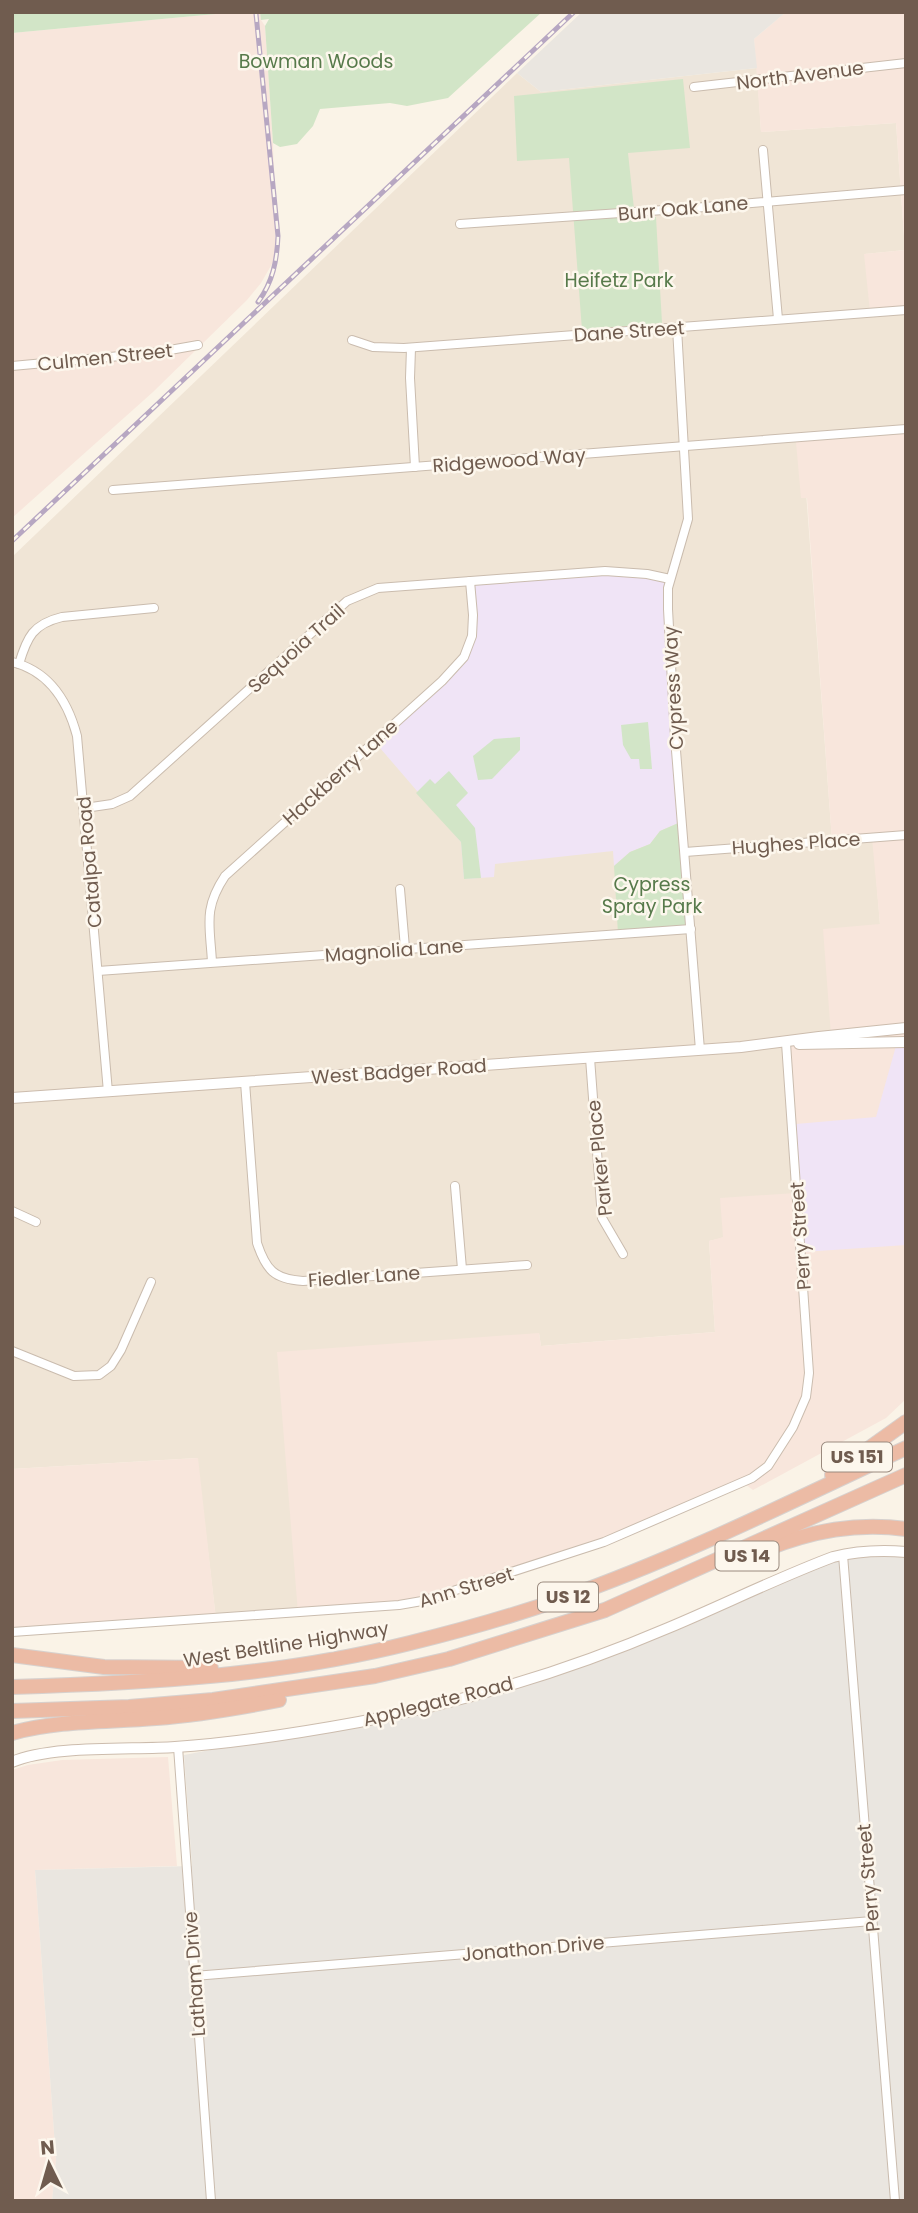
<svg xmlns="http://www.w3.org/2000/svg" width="918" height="2213" font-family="Poppins,sans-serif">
  <rect width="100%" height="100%" fill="#faf3e7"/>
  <path fill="#f0e5d6" d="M757 68 761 132 896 123 905 250 865 254 906 310V429L802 438 832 840 873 838 880 925 831 1035 796 1193 723 1238 709 1241 715 1332 541 1346 539 1333 298 1613 216 1619 197 1458 12 1469V557L517 73 541 92Z"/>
  <g fill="#f8e6dc">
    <path d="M237 12H260L261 20 265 26 273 143 276 257 261 283 247 300 153 392 12 518V33Z"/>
    <path d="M786 12H906V310L870 312 864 254 905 250 896 123 761 132 754 39Z"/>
    <path d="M906 430V1399L886 1418 753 1490 742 1482 604 1542 422 1601 298 1613 277 1352 539 1333 541 1346 715 1332 709 1241 723 1237 720 1198 796 1193 786 1043 831 1035 823 929 880 924 872 838 832 841 807 498H801L796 442H803L802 437Z"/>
    <path d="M198 1458 216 1619 12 1631V1469Z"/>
    <path d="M168 1757 177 1866 35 1870 56 2160 52 2201H12V1770L28 1765 62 1760Z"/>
  </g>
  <g fill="#eae6e0">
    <path d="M582 12H786L754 39 757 68 541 92 517 73Z"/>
    <path d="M906 1552V2201H52L56 2160 35 1870 192 1866 184 1755 361 1721 542 1674 833 1557Z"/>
  </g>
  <g fill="#f0e4f6">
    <path d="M605 571 670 579 683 821 660 831 650 844 630 852 614 866 613 851 495 864 494 877 464 879 461 842 374 741 442 681 469 645 470 581Z"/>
    <path d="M896 1046H906V1245L803 1252 796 1124 876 1117Z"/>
  </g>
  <g fill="#d2e5c7">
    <path d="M12 12H237L12 33Z"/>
    <path d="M260 12H542L448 98 407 106 390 103 320 109 313 126 297 144 280 147 273 143 265 26 269 19 261 20Z"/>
    <path d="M683 79 690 148 628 153 635 218 656 217 662 323 582 330 569 158 517 161 514 96Z"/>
    <path d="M648 722 652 769H640L639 759H631L623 745 621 725Z"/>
    <path d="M520 737V750L492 779 478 780 473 756 494 739Z"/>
    <path d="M449 771 468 793 456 805 475 828 481 878 464 879 461 842 416 793 430 779 435 784Z"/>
    <path d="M683 821 691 929 618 934 614 866 630 852 650 844 660 831Z"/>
  </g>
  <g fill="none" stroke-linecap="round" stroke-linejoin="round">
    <g stroke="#cabcae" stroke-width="10">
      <g id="street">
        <path d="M694 87 906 63"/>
        <path d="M763 150 778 319"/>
        <path d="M460 224 693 208 906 190"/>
        <path d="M677 328 688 519 668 588V609L675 738 700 1050"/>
        <path d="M352 340 373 347 404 348 906 310"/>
        <path d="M411 348 410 378 415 467"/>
        <path d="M12 366 153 353 198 345"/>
        <path d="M113 490 906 429"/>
        <path d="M12 662C49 671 68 702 77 736L108 1092"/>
        <path d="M19 664C27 637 33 624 62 617L154 608"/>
        <path d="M85 808 112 804 130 796 347 601 378 588 605 571 647 574 670 579"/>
        <path d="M685 852 906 835"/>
        <path d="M400 889 405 948"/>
        <path d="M212 962C210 925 203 909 225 876L442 681 464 657 472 636 473 615 470 581"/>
        <path d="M98 971 691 929"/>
        <path d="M590 1058 602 1218 623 1254"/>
        <path d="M245 1082 257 1243C266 1270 274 1279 303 1281L527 1265"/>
        <path d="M455 1186 462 1269"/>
        <path d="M12 1211 36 1222"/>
        <path d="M12 1351 74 1376 99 1375 111 1366 121 1350 151 1282"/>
        <path d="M843 1555 895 2201"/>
        <path d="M12 1632 399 1605 422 1601 604 1542 752 1478 768 1466 793 1427 806 1397 809 1373 786 1043"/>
        <path d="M178 1747 211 2201"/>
        <path d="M194 1976 872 1921"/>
      </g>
    </g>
    <g stroke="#ccbcad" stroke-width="12">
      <g id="secondary">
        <path d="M799 1044 906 1042"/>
        <path d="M12 1098 741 1047 819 1037 906 1028"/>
        <path d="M12 1762C51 1745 130 1750 175 1747 236 1743 299 1733 359 1722 464 1702 570 1670 668 1628 723 1605 777 1578 833 1557 857 1551 881 1550 906 1552"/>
      </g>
    </g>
    <g stroke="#d7d1ce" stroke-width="16">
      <g id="highway">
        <path d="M832 1475 906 1422"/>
        <path d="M766 1549C812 1531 857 1522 906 1529"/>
        <path d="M12 1655 104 1667 211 1668"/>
        <path d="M12 1687C147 1683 279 1676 410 1643 463 1630 516 1615 567 1597 683 1556 794 1500 906 1448"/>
        <path d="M12 1711 129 1707 213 1700 375 1676 449 1659 605 1610 906 1475"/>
        <path d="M12 1733C58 1720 109 1722 156 1718 197 1715 238 1708 279 1700"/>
      </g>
    </g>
    <use href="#street" stroke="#fff" stroke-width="8"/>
    <use href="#secondary" stroke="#fff" stroke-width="10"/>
    <use href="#highway" stroke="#ecbba5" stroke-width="14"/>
    <g stroke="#b7a7c2" stroke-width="5">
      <g id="rail">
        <path d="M256 14 278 236C277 260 273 282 258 302"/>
        <path d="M12 541 574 12"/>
      </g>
    </g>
    <use href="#rail" stroke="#fdf7ed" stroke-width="2.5" stroke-dasharray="8" stroke-linecap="butt"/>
  </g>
  <g text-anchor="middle" stroke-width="5" stroke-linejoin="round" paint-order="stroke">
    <g fill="#fdf7ed" stroke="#9a8a7e" stroke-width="2">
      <rect x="822" y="1442.5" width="70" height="29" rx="5"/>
      <rect x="715.5" y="1541.5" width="63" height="29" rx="5"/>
      <rect x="538" y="1582.5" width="60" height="29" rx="5"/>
    </g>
    <g font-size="18" font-weight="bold" fill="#705c4f">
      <text x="857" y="1463">US 151</text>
      <text x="747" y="1562">US 14</text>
      <text x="568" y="1603">US 12</text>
    </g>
    <g font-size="19" fill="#577a4b" stroke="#fdf7ed">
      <text x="316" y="68">Bowman Woods</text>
      <text x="619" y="287">Heifetz Park</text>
      <text x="652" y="891">Cypress<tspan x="652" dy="22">Spray Park</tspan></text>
    </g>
    <g font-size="19" fill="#705c4f" stroke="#fdf7ed">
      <text transform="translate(800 75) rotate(-7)" y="7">North Avenue</text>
      <text transform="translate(683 208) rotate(-5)" y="7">Burr Oak Lane</text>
      <text transform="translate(629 331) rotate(-4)" y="7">Dane Street</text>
      <text transform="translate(105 357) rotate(-6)" y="7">Culmen Street</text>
      <text transform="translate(509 460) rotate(-4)" y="7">Ridgewood Way</text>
      <text transform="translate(296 648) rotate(-42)" y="7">Sequoia Trail</text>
      <text transform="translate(673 688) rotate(-93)" y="7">Cypress Way</text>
      <text transform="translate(340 772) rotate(-42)" y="7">Hackberry Lane</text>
      <text transform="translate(796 843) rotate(-4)" y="7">Hughes Place</text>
      <text transform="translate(89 862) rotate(-95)" y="7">Catalpa Road</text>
      <text transform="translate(394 950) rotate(-4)" y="7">Magnolia Lane</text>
      <text transform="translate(399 1071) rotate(-4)" y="7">West Badger Road</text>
      <text transform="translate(599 1158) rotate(-96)" y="7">Parker Place</text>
      <text transform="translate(800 1236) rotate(-94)" y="7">Perry Street</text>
      <text transform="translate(364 1276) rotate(-4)" y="7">Fiedler Lane</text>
      <text transform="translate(466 1587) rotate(-17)" y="7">Ann Street</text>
      <text transform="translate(286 1644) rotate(-9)" y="7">West Beltline Highway</text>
      <text transform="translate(438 1701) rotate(-14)" y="7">Applegate Road</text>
      <text transform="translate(868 1878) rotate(-95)" y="7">Perry Street</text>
      <text transform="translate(533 1948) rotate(-5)" y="7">Jonathon Drive</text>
      <text transform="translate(194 1974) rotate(-94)" y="7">Latham Drive</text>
    </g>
  </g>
  <rect width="918" height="2213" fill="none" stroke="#705c4f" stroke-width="28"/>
  <g transform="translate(49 2164) rotate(355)" stroke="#fdf7ed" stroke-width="5" paint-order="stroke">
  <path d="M0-5L12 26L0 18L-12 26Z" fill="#705c4f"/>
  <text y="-10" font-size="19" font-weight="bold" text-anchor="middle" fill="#705c4f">N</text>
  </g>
</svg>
